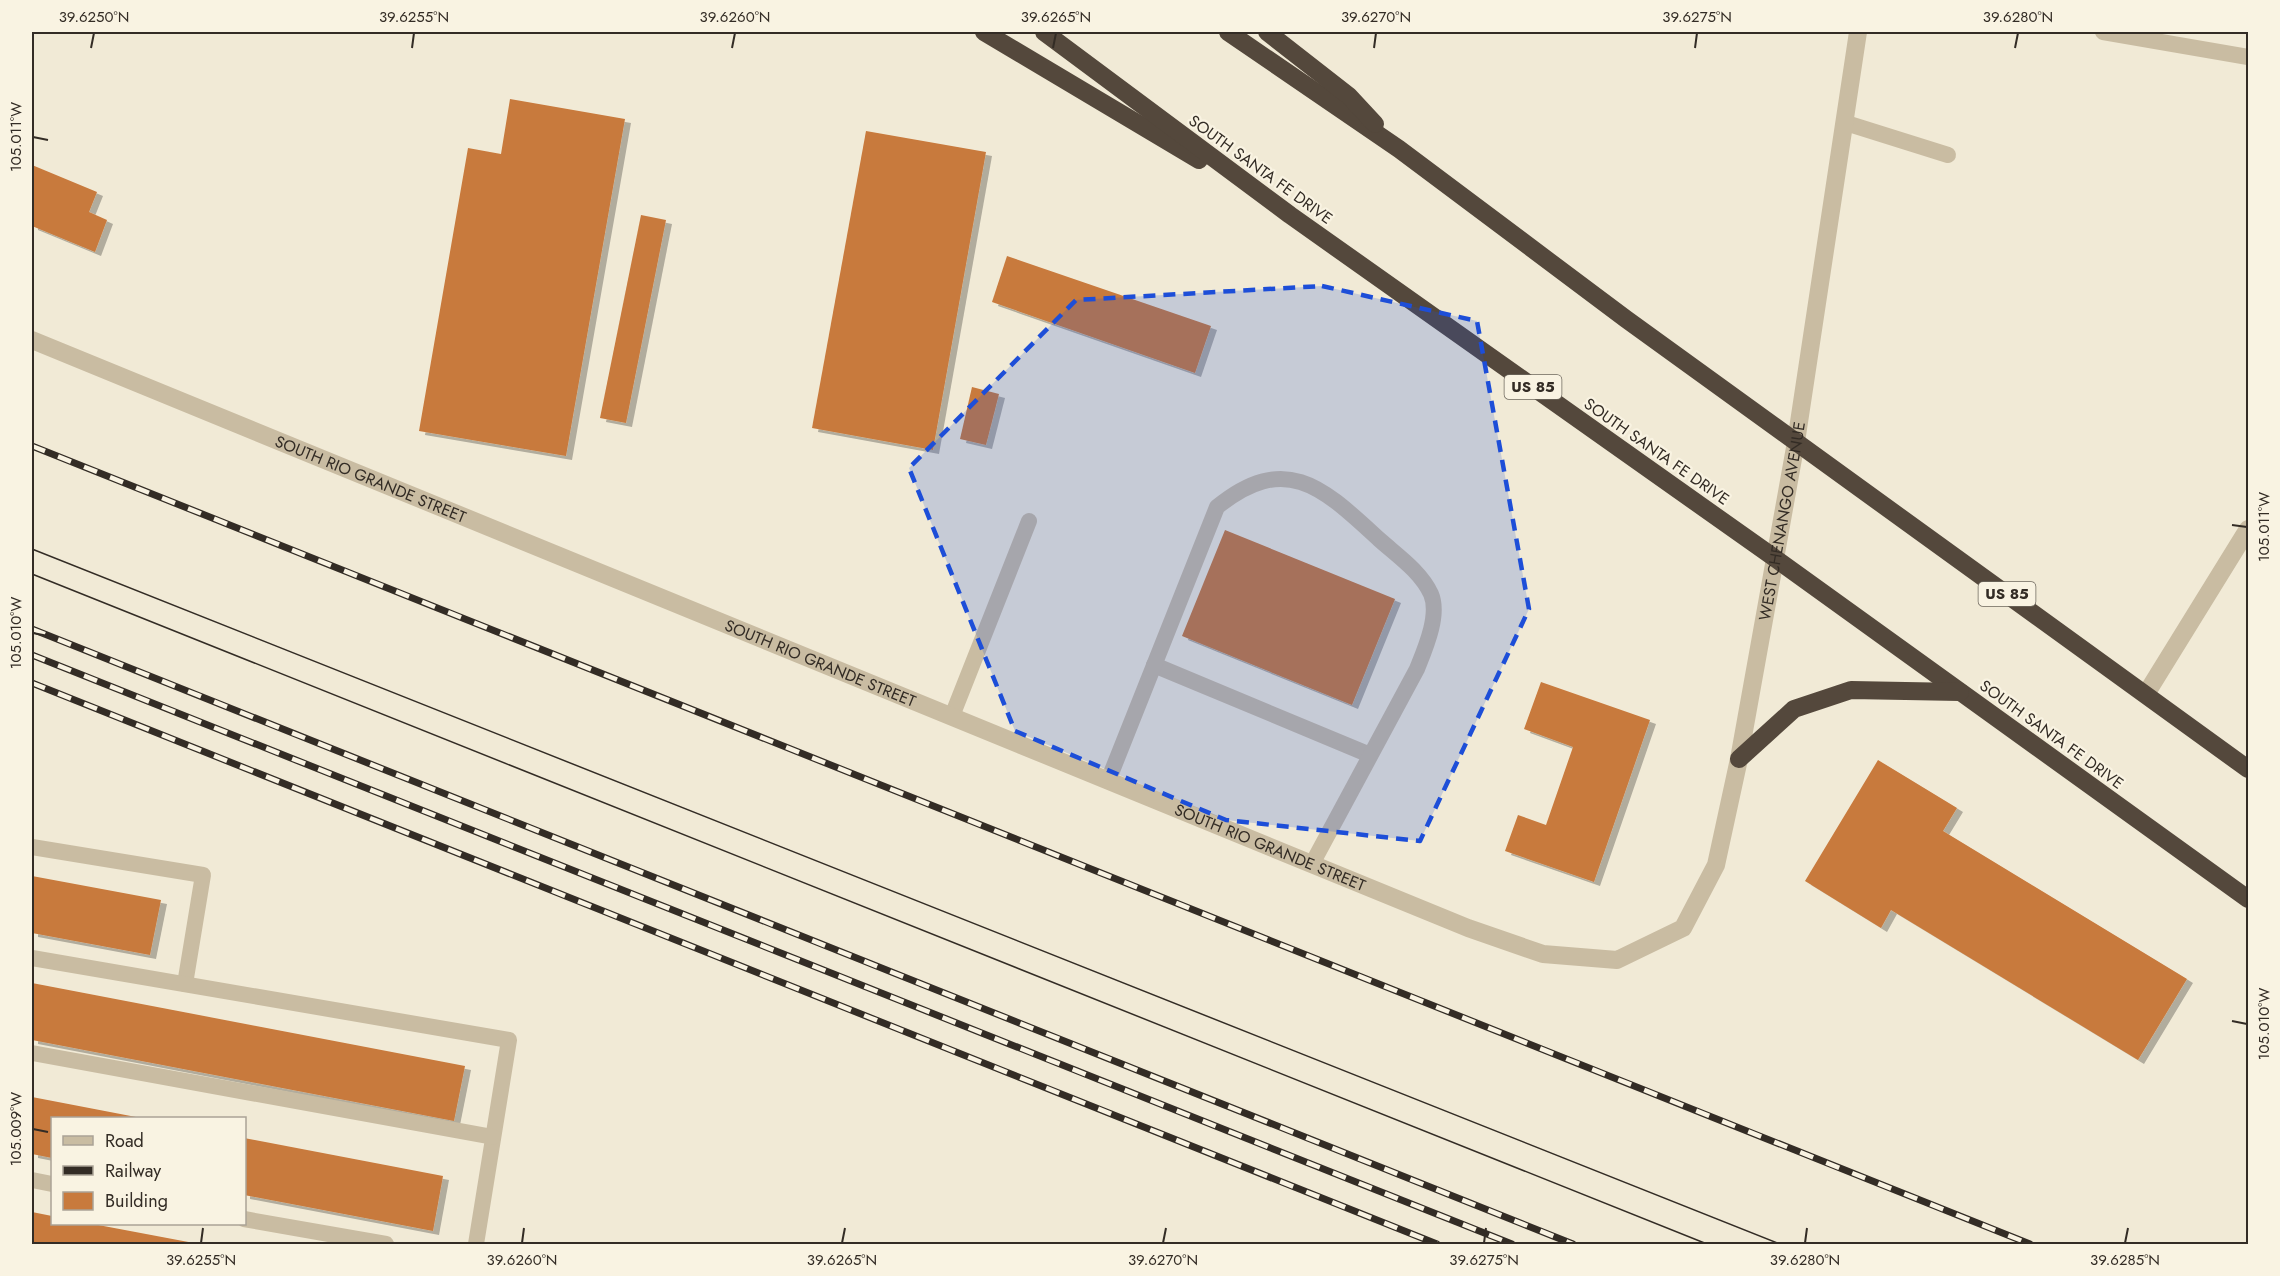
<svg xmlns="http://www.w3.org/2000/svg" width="2280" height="1276" font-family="Jost,sans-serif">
  <defs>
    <filter id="shadow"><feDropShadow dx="6" dy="4" stdDeviation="0" flood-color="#0004"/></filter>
  </defs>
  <rect width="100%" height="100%" fill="#f1ead6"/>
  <g fill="#c87a3d" filter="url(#shadow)">
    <path d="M510 99 625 119 566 456 419 431 468 148 501 154Z"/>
    <path d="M866 131 986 152 933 450 812 428Z"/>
    <path d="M32 165 97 192 89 212 107 220 95 252 32 226Z"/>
    <path d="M641 215 666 220 626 423 600 418Z"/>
    <path d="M1007 256 1211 326 1195 373 992 302Z"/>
    <path d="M972 387 999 394 986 445 960 439Z"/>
    <path d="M1225 530 1395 599 1352 705 1182 636Z"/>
    <path d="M1541 682 1650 720 1594 882 1505 851 1518 815 1546 825 1573 747 1524 729Z"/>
    <path d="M1878 760 1957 808 1943 831 2187 979 2138 1060 1891 910 1881 928 1805 881Z"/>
    <path d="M32 876 161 900 150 955 32 933Z"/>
    <path d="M32 983 465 1066 454 1121 32 1040Z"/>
    <path d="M32 1097 136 1117V1118H52V1158L32 1154Z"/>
    <path d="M244 1138 443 1176 433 1231 244 1195Z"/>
    <path d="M32 1212 52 1216V1224H93L199 1244H32Z"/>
  </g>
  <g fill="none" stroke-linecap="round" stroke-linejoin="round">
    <g stroke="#c9bca2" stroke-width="16">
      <path d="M2103 32 2248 57"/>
      <path d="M1846 123 1948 155"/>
      <path d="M1154 665 1370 755"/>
      <path d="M952 716 1029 521"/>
      <path d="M1108 781 1217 507C1288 449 1326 491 1381 541 1398 556 1421 572 1431 594 1440 615 1425 649 1417 669L1312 864"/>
      <path d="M32 847 203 875 185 984"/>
      <path d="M32 958 509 1040 476 1244"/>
      <path d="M32 1053 493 1137"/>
      <path d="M32 1180 52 1184"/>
      <path d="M244 1219 386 1244"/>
    </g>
    <g stroke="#c9bca2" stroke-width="18">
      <path id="s1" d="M32 340 1468 928 1543 954 1617 960 1683 928 1716 865 1739 759 1796 442 1858 32"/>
      <path d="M2146 694 2248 529"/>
    </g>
    <g stroke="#54483c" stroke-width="18">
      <path d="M984 32 1199 160"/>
      <path d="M1044 32 1290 215 1776 559 2248 899"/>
      <path d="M1228 32 1399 149 1626 319 2248 769"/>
      <path d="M1267 32 1349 96 1375 124"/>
      <path d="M1739 759 1794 709 1851 690 1960 692"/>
    </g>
    <g stroke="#332c25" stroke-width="1.5">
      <path d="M32 549 1780 1244"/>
      <path d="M32 574 1707 1244"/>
    </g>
    <g stroke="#332c25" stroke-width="7">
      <g id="rail">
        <path d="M32 446 2030 1244"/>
        <path d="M32 629 1573 1244"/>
        <path d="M32 655 1512 1244"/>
        <path d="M32 683 1437 1244"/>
      </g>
    </g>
    <use href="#rail" stroke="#f9f3e2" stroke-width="4.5" stroke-dasharray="14" stroke-linecap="butt"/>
  </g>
  <path fill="#1d4ed8" fill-opacity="0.2" stroke="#1d4ed8" stroke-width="4.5" stroke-dasharray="12 8" stroke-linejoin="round" d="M1322 286 1477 321 1529 609 1420 841 1226 820 1015 731 909 468 1076 300Z"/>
  <path fill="none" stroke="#332c25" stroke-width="2" d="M91 48 94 33M412 48 414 33M732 48 735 33M1053 48 1056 33M1374 48 1376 33M1695 48 1697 33M2015 48 2018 33M33 137 48 140M2232 525 2247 527M33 633 48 636M2232 1021 2247 1024M33 1129 48 1132M201 1243 203 1228M522 1243 524 1228M842 1243 845 1228M1163 1243 1166 1228M1484 1243 1486 1228M1805 1243 1807 1228M2125 1243 2128 1228"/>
  <g text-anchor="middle" stroke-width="4.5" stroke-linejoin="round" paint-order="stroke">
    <g fill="#f9f3e2" stroke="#6e685e" stroke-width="1.5">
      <rect x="1504.5" y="375" width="57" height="24" rx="4.5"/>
      <rect x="1978.5" y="582" width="57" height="24" rx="4.5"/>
    </g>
    <g font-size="15" font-weight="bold" fill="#332c25">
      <text x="1533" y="392">US 85</text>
      <text x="2007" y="599">US 85</text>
    </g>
    <g font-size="16" fill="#332c25" stroke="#f9f3e2">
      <text transform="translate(1261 169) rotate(36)" y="6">SOUTH SANTA FE DRIVE</text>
      <text transform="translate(1657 451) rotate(35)" y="6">SOUTH SANTA FE DRIVE</text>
      <text dy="6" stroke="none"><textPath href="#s1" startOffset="366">SOUTH RIO GRANDE STREET</textPath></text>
      <text dy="6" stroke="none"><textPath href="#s1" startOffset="2200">WEST CHENANGO AVENUE</textPath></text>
      <text dy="6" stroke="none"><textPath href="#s1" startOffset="852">SOUTH RIO GRANDE STREET</textPath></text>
      <text transform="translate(2052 734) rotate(36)" y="6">SOUTH SANTA FE DRIVE</text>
      <text dy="6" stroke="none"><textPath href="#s1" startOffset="1338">SOUTH RIO GRANDE STREET</textPath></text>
    </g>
  </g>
  <rect width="2280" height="1276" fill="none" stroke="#f9f3e2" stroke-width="66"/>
  <rect x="51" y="1117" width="195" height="108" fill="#f9f3e2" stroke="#aaa396" stroke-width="1.5"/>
  <rect x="63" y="1136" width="30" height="9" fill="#c9bca2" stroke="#aaa396" stroke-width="1.5"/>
  <text x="105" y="1147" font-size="18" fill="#332c25">Road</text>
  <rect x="63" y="1166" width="30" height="9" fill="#332c25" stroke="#aaa396" stroke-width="1.5"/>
  <text x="105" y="1177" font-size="18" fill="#332c25">Railway</text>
  <rect x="63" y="1192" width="30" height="18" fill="#c87a3d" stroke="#aaa396" stroke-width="1.5"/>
  <text x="105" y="1207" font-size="18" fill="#332c25">Building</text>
  <rect x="33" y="33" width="2214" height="1210" fill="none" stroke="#332c25" stroke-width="2"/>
  <g font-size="15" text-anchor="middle" fill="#332c25">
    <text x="94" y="22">39.6250°N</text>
    <text x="414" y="22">39.6255°N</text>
    <text x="735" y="22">39.6260°N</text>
    <text x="1056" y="22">39.6265°N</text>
    <text x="1376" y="22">39.6270°N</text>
    <text x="1697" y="22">39.6275°N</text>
    <text x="2018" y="22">39.6280°N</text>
    <text transform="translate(16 137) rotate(-90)" y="5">105.011°W</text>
    <text transform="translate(2264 527) rotate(-90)" y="5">105.011°W</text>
    <text transform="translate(16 633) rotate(-90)" y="5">105.010°W</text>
    <text transform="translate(2264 1024) rotate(-90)" y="5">105.010°W</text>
    <text transform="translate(16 1129) rotate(-90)" y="5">105.009°W</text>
    <text x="201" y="1265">39.6255°N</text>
    <text x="522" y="1265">39.6260°N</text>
    <text x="842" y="1265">39.6265°N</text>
    <text x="1163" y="1265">39.6270°N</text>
    <text x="1484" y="1265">39.6275°N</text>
    <text x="1805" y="1265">39.6280°N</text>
    <text x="2125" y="1265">39.6285°N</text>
  </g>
</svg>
